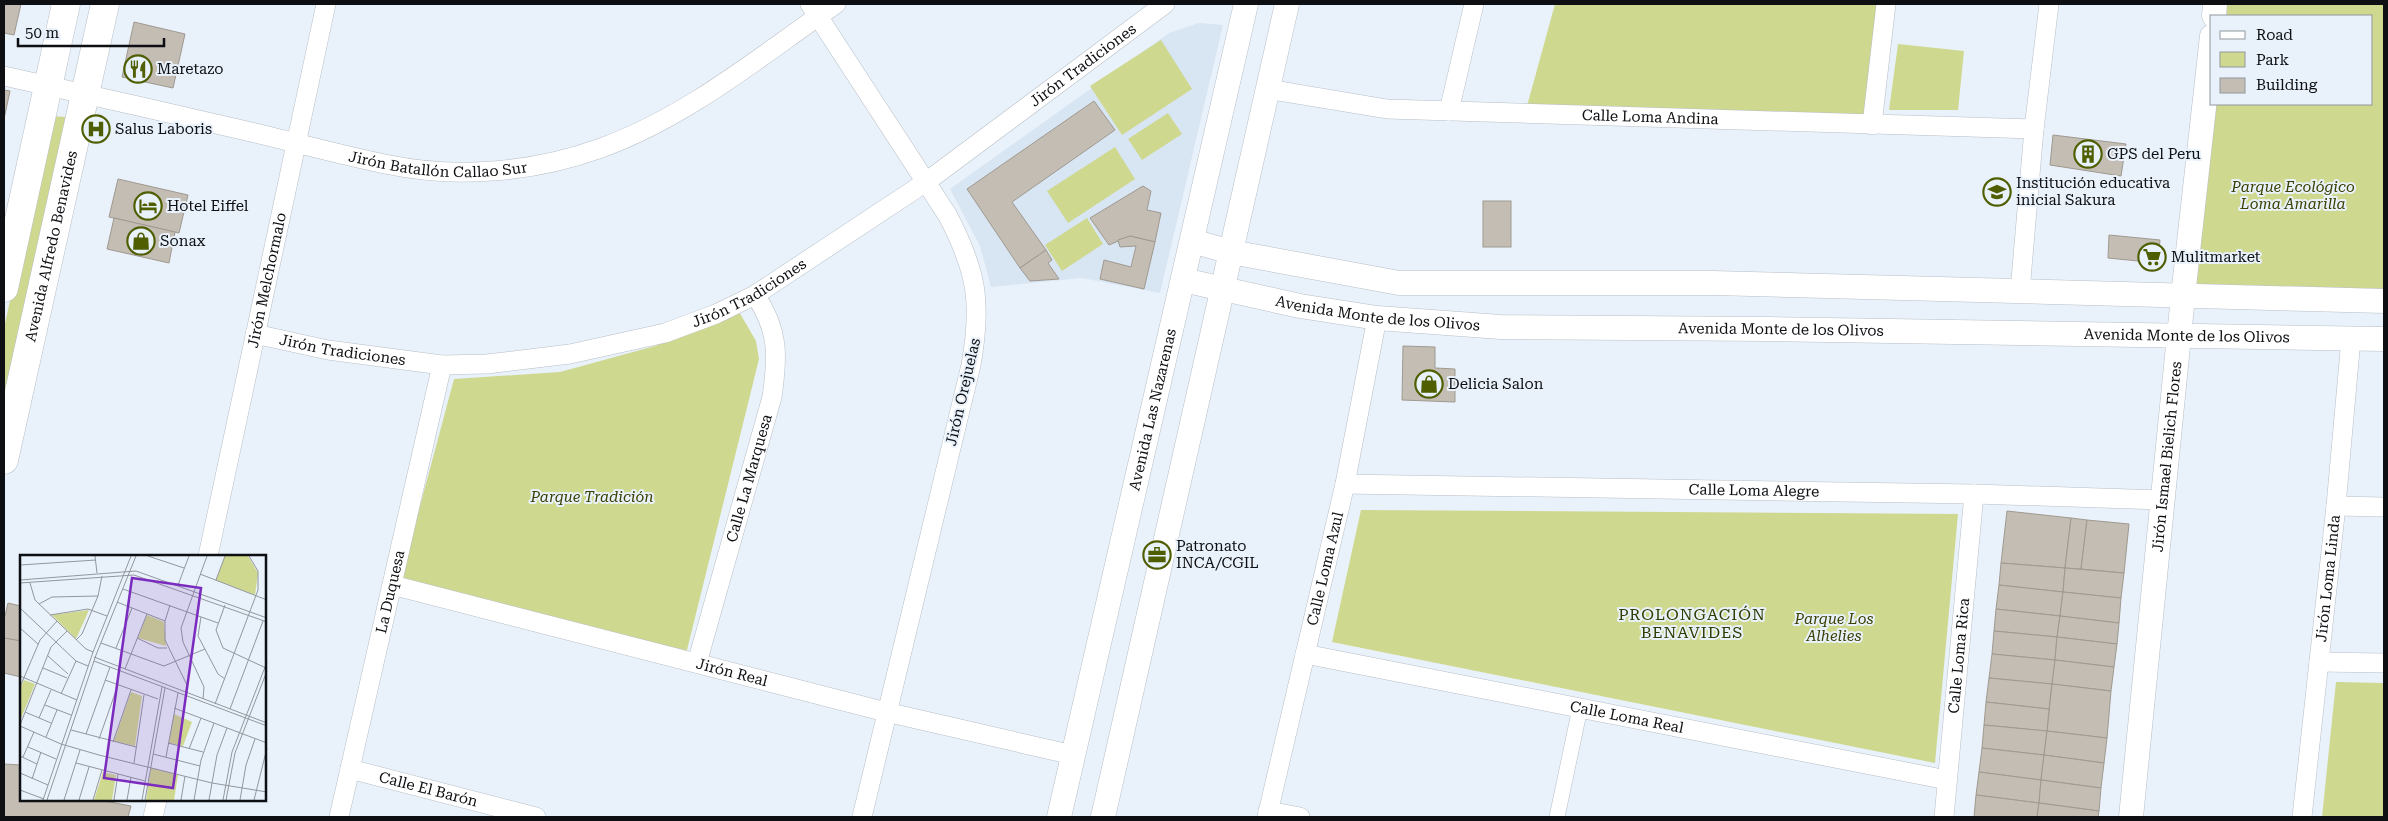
<svg xmlns="http://www.w3.org/2000/svg" width="2388" height="821" font-family="'Roboto Serif',serif">
  <rect width="100%" height="100%" fill="#e9f1fa"/>
  <path fill="#d8e5f3" d="M1199 23 1223 25 1160 293 1082 278 991 287 980 246 950 189 1169 33Z"/>
  <g fill="#cfd88f">
    <path d="M1555 4H1878L1865 117 1527 106Z"/>
    <path d="M2221 4H2384V289L2191 286 2212 104H2372V16H2219Z"/>
    <path d="M1161 40 1192 89 1122 135 1090 86Z"/>
    <path d="M1898 44 1964 51 1958 110H1889Z"/>
    <path d="M1168 113 1182 134 1142 160 1128 139Z"/>
    <path d="M51 116 66 117 4 405V328Z"/>
    <path d="M1115 147 1135 179 1068 223 1047 191Z"/>
    <path d="M1087 218 1103 244 1062 271 1045 245Z"/>
    <path d="M738 310 756 341 759 359 686 654 400 581 454 379 560 372 655 346 703 327Z"/>
    <path d="M1361 510 1958 514 1935 763 1332 642Z"/>
    <path d="M2336 682 2384 683V817H2322Z"/>
  </g>
  <g fill="#c3bdb4" stroke="#9f9990">
    <path d="M4 4H21L14 35 4 33Z"/>
    <path d="M134 22 185 34 173 88 122 77Z"/>
    <path d="M4 90 10 91 4 119Z"/>
    <path d="M1094 101 1115 130 1012 202 1046 250 1020 268 967 189Z"/>
    <path d="M2053 135 2126 144 2121 176 2050 165Z"/>
    <path d="M118 179 188 195 179 233 109 217Z"/>
    <path d="M1143 186 1151 191 1147 210 1161 213 1155 242 1130 236 1109 245 1090 218Z"/>
    <rect x="1483" y="201" width="28" height="46"/>
    <path d="M114 218 175 232 169 263 107 249Z"/>
    <path d="M2109 235 2160 240 2158 263 2108 258Z"/>
    <path d="M1130 236 1155 242 1144 289 1100 279 1104 260 1131 267 1136 246 1120 247 1118 240Z"/>
    <path d="M1046 250 1052 260 1048 263 1059 279 1030 281 1020 268Z"/>
    <path d="M1403 346 1435 347V368L1455 369V402L1402 400Z"/>
    <path d="M2007 511 2071 518 2065 568 2001 563Z"/>
    <path d="M2071 518 2087 520 2081 569 2065 568Z"/>
    <path d="M2087 520 2129 524 2124 573 2081 569Z"/>
    <path d="M2001 563 2065 568 2063 592 1999 585Z"/>
    <path d="M2065 568 2124 573 2121 598 2063 592Z"/>
    <path d="M1999 585 2063 592 2060 616 1996 609Z"/>
    <path d="M2063 592 2121 598 2119 623 2060 616Z"/>
    <path d="M8 603 21 606V641L4 638V620Z"/>
    <path d="M1996 609 2060 616 2057 637 1994 631Z"/>
    <path d="M2060 616 2119 623 2117 644 2057 637Z"/>
    <path d="M1994 631 2057 637 2055 660 1992 654Z"/>
    <path d="M2057 637 2117 644 2114 667 2055 660Z"/>
    <path d="M4 638 21 641V677L4 673Z"/>
    <path d="M1992 654 2055 660 2052 684 1989 678Z"/>
    <path d="M2055 660 2114 667 2111 691 2052 684Z"/>
    <path d="M1989 678 2052 684 2049 709 1986 702Z"/>
    <path d="M2052 684 2111 691 2107 738 2047 731Z"/>
    <path d="M1986 702 2049 709 2047 731 1984 725Z"/>
    <path d="M1984 725 2047 731 2044 755 1982 748Z"/>
    <path d="M2047 731 2107 738 2104 763 2044 755Z"/>
    <path d="M1982 748 2044 755 2041 780 1979 772Z"/>
    <path d="M2044 755 2104 763 2101 788 2041 780Z"/>
    <path d="M4 764 21 765V800H99L131 806 128 817H4Z"/>
    <path d="M1979 772 2041 780 2039 803 1976 795Z"/>
    <path d="M2041 780 2101 788 2099 811 2039 803Z"/>
    <path d="M1976 795 2039 803 2037 817H1974Z"/>
    <path d="M2039 803 2099 811 2098 817H2037Z"/>
  </g>
  <g fill="none" stroke-linecap="round" stroke-linejoin="round">
    <g stroke="#b8bfc7" stroke-width="16">
      <path id="pedestrian" d="M1557 817 1580 708"/>
    </g>
    <g stroke="#b8bfc7" stroke-width="20">
      <g id="minor">
        <path d="M810 4 948 216C977 272 982 303 971 365L862 817"/>
        <path id="s1" d="M4 76C86 94 169 113 251 132 298 143 344 156 390 165 459 179 535 172 601 148 689 116 760 56 836 4"/>
        <path id="s2" d="M1267 89 1387 109 2034 129"/>
        <path d="M1449 111 1474 4"/>
        <path d="M1872 125 1886 4"/>
        <path d="M2020 291 2034 129 2049 4"/>
        <path id="s3" d="M255 334 328 350 442 365 487 364 570 354 665 333 716 314 755 295 926 182 1165 4"/>
        <path id="s4" d="M1345 484 1974 494 2162 500"/>
        <path d="M2336 506 2384 507"/>
        <path id="s5" d="M208 556 326 4"/>
        <path id="s6" d="M392 585 886 712 1073 755"/>
        <path id="s7" d="M1305 654 1947 780"/>
        <path d="M2319 662 2384 663"/>
        <path id="s8" d="M697 663 772 397C778 356 779 330 755 295"/>
        <path id="s9" d="M350 769 536 817"/>
        <path d="M1268 811 1300 817"/>
        <path d="M153 817 157 800"/>
        <path id="s10" d="M339 817 442 365"/>
        <path id="s11" d="M1267 817 1345 484 1377 318"/>
        <path id="s12" d="M1944 817 1974 494"/>
        <path id="s13" d="M2302 817 2336 506 2351 339"/>
      </g>
    </g>
    <g stroke="#b8bfc7" stroke-width="25">
      <g id="tertiary">
        <path d="M2214 16 2215 4"/>
        <path d="M1192 241 1231 252 1399 283H1713L2384 301"/>
        <path id="s14" d="M1183 280 1300 306 1377 318 1501 327 1767 329 2384 339"/>
        <path id="s15" d="M1059 817 1246 4"/>
        <path d="M1103 817 1287 4"/>
        <path id="s16" d="M2131 817 2183 296 2212 36"/>
      </g>
    </g>
    <g stroke="#b8bfc7" stroke-width="29">
      <g id="primary">
        <path d="M4 288 66 4"/>
        <path id="s17" d="M4 460 105 4"/>
      </g>
    </g>
    <use href="#pedestrian" stroke="#fff" stroke-width="15"/>
    <use href="#minor" stroke="#fff" stroke-width="19"/>
    <use href="#tertiary" stroke="#fff" stroke-width="24"/>
    <use href="#primary" stroke="#fff" stroke-width="28"/>
  </g>
  <defs>
    <g id="restaurant-ring" transform="scale(1.4375)"><circle r="9.5" fill="#e9f1fa" stroke="#4e5e00" stroke-width="1.5"/><path d="M-5-6h1v4h1v-4h1v4h1v-4h1v5L-1.5 .5V6h-2V.5L-5-1ZM5-6V6H3V1.5H1.5Q1.5-4 5-6Z" fill="#4e5e00"/></g>
    <g id="hospital-ring" transform="scale(1.4375)"><circle r="9.5" fill="#e9f1fa" stroke="#4e5e00" stroke-width="1.5"/><path d="M-5-5h3v3.5h4V-5h3V5h-3V1.5h-4V5h-3Z" fill="#4e5e00"/></g>
    <g id="building-ring" transform="scale(1.4375)"><circle r="9.5" fill="#e9f1fa" stroke="#4e5e00" stroke-width="1.5"/><path d="M-4-6H4V6H1V3H-1V6H-4ZM-2.5-4.3h1.7v1.8h-1.7ZM.8-4.3h1.7v1.8H.8ZM-2.5-1h1.7V.8h-1.7ZM.8-1h1.7V.8H.8Z" fill="#4e5e00"/></g>
    <g id="school-ring" transform="scale(1.4375)"><circle r="9.5" fill="#e9f1fa" stroke="#4e5e00" stroke-width="1.5"/><path d="M0-5L7-2L0 1L-7-2ZM-4 1L0 2.5L4 1V4Q0 6-4 4Z" fill="#4e5e00"/></g>
    <g id="hotel-ring" transform="scale(1.4375)"><circle r="9.5" fill="#e9f1fa" stroke="#4e5e00" stroke-width="1.5"/><path d="M-6-4.5h1.5V1H6V5H4.5V3h-9V5H-6ZM-4 0a1.8 1.8 0 1 1 3.6 0ZM.5 0V-2.5h3Q6-2.5 6 0Z" fill="#4e5e00"/></g>
    <g id="shop-ring" transform="scale(1.4375)"><circle r="9.5" fill="#e9f1fa" stroke="#4e5e00" stroke-width="1.5"/><path d="M-5-2.5h2.3a2.7 3.5 0 0 1 5.4 0H5L5.5 6h-11ZM-1.5-2.5h3a1.5 2.3 0 0 0-3 0Z" fill="#4e5e00"/></g>
    <g id="supermarket-ring" transform="scale(1.4375)"><circle r="9.5" fill="#e9f1fa" stroke="#4e5e00" stroke-width="1.5"/><path d="M-6-5.5h2.5l.6 2H6L4.5 2H-2.5L-4.4-4H-6ZM-1.5 3.2a1.3 1.3 0 1 0 .1 0ZM3 3.2a1.3 1.3 0 1 0 .1 0Z" fill="#4e5e00"/></g>
    <g id="office-ring" transform="scale(1.4375)"><circle r="9.5" fill="#e9f1fa" stroke="#4e5e00" stroke-width="1.5"/><path d="M-6-3h4V-5.5h4V-3h4V5H-6ZM-1-4.5V-3h2v-1.5ZM-6 0V1H6V0Z" fill="#4e5e00"/></g>
  </defs>
  <g fill-rule="evenodd">
    <use href="#restaurant-ring" x="138" y="69"/>
    <use href="#hospital-ring" x="96" y="129"/>
    <use href="#building-ring" x="2088" y="154"/>
    <use href="#school-ring" x="1997" y="192"/>
    <use href="#hotel-ring" x="148" y="206"/>
    <use href="#shop-ring" x="141" y="241"/>
    <use href="#supermarket-ring" x="2152" y="257"/>
    <use href="#shop-ring" x="1429" y="384"/>
    <use href="#office-ring" x="1157" y="555"/>
  </g>
  <g text-anchor="middle" stroke-width="4" stroke-linejoin="round" paint-order="stroke">
    <g font-size="15" fill="#0d0f12" stroke="#e9f1fa">
      <text dy="5" stroke="none"><textPath href="#s3" startOffset="914">Jirón Tradiciones</textPath></text>
      <text dy="5" stroke="none"><textPath href="#s2" startOffset="385">Calle Loma Andina</textPath></text>
      <text dy="5" stroke="none"><textPath href="#s1" startOffset="444">Jirón Batallón Callao Sur</textPath></text>
      <text dy="5" stroke="none"><textPath href="#s17" startOffset="219">Avenida Alfredo Benavides</textPath></text>
      <text dy="5" stroke="none"><textPath href="#s5" startOffset="282">Jirón Melchormalo</textPath></text>
      <text dy="5" stroke="none"><textPath href="#s3" startOffset="509">Jirón Tradiciones</textPath></text>
      <text dy="5" stroke="none"><textPath href="#s14" startOffset="198">Avenida Monte de los Olivos</textPath></text>
      <text dy="5" stroke="none"><textPath href="#s14" startOffset="602">Avenida Monte de los Olivos</textPath></text>
      <text dy="5" stroke="none"><textPath href="#s14" startOffset="1008">Avenida Monte de los Olivos</textPath></text>
      <text dy="5" stroke="none"><textPath href="#s3" startOffset="89">Jirón Tradiciones</textPath></text>
      <text transform="translate(963 392) rotate(-77)" y="5">Jirón Orejuelas</text>
      <text dy="5" stroke="none"><textPath href="#s15" startOffset="418">Avenida Las Nazarenas</textPath></text>
      <text dy="5" stroke="none"><textPath href="#s16" startOffset="362">Jirón Ismael Bielich Flores</textPath></text>
      <text dy="5" stroke="none"><textPath href="#s8" startOffset="192">Calle La Marquesa</textPath></text>
      <text dy="5" stroke="none"><textPath href="#s4" startOffset="409">Calle Loma Alegre</textPath></text>
      <text dy="5" stroke="none"><textPath href="#s11" startOffset="255">Calle Loma Azul</textPath></text>
      <text dy="5" stroke="none"><textPath href="#s13" startOffset="240">Jirón Loma Linda</textPath></text>
      <text dy="5" stroke="none"><textPath href="#s10" startOffset="231">La Duquesa</textPath></text>
      <text dy="5" stroke="none"><textPath href="#s12" startOffset="162">Calle Loma Rica</textPath></text>
      <text dy="5" stroke="none"><textPath href="#s6" startOffset="351">Jirón Real</textPath></text>
      <text dy="5" stroke="none"><textPath href="#s7" startOffset="328">Calle Loma Real</textPath></text>
      <text dy="5" stroke="none"><textPath href="#s9" startOffset="81">Calle El Barón</textPath></text>
    </g>
    <g font-size="15" fill="#0d0f12" stroke="#e9f1fa" text-anchor="start">
      <text x="157" y="74">Maretazo</text>
      <text x="115" y="134">Salus Laboris</text>
      <text x="2107" y="159">GPS del Peru</text>
      <text x="2016" y="188">Institución educativa<tspan x="2016" dy="17">inicial Sakura</tspan></text>
      <text x="167" y="211">Hotel Eiffel</text>
      <text x="160" y="246">Sonax</text>
      <text x="2171" y="262">Mulitmarket</text>
      <text x="1448" y="389">Delicia Salon</text>
      <text x="1176" y="551">Patronato<tspan x="1176" dy="17">INCA/CGIL</tspan></text>
    </g>
    <g font-size="15" font-style="italic" fill="#3b3f00" stroke="#e9f1fa">
      <text x="2293" y="192">Parque Ecológico<tspan x="2293" dy="17">Loma Amarilla</tspan></text>
      <text x="592" y="502">Parque Tradición</text>
      <text x="1834" y="624">Parque Los<tspan x="1834" dy="17">Alhelies</tspan></text>
    </g>
    <g font-size="16" letter-spacing="1" fill="#303b00" stroke="#e9f1fa">
      <text x="1692" y="620">PROLONGACIÓN<tspan x="1692" dy="18">BENAVIDES</tspan></text>
    </g>
  </g>
  <g transform="translate(20 555)">
    <rect width="246" height="246" fill="#e9f1fa"/>
    <path d="M205 1H228L238 18 235 40 196 25ZM69 55 56 84 32 60ZM127 60 144 67 146 91 118 83ZM4 125 15 129 0 166V134ZM111 137 122 141 115 191 94 186ZM154 159 172 167 163 191 149 188ZM131 213 158 220 154 245H126ZM83 217 96 220 92 245H74Z" fill="#cfd88f"/>
    <path fill="none" stroke="#91979d" stroke-width="1" d="M75 1 77 18M128 1 164 13M0 10 76 5M180 19 247 45M0 25 116 16 247 63M196 25 205 1M0 28 114 20 247 67M10 28 15 45 66 94 73 97M158 30 169 1M103 34 198 68M97 47 145 66M19 49 32 42 78 41M150 50 145 66V85L167 130 166 137M205 50 196 75 203 93 246 113M0 53 56 106 68 111M30 60 68 54 87 61M181 62 178 81 198 119 205 124M0 73 18 89M117 83 138 93H147M56 85 62 79 78 41 82 21M81 88 144 111 185 94M96 93 112 53M28 101 48 119M74 102 247 168M74 106 247 171M23 113 47 123M105 114 127 59M0 121 57 145M85 125 138 144M0 132 20 85 37 66M41 139 56 106M183 144 184 132 163 87 161 73 187 1M195 149 238 35V16L229 1M25 150 51 160M154 153 247 188M210 154 243 66M5 157 31 168M19 163 31 135M0 170 31 92 47 76M0 171 41 189 79 200 192 228 247 237M51 175 116 192M66 179 90 112M26 182 37 155M79 184 98 130M93 187 111 135M148 188 183 197M8 192 36 204M169 194 181 163M133 199 180 211M0 201 17 209M3 202 14 177M146 202 158 138M56 208 125 226M114 208 124 140M0 218 28 230M12 224 21 197M0 235 24 244M23 245 73 97 111 1M27 245 76 100 116 1M44 245 60 195M59 245 69 212M73 245 82 215M94 245 98 219M107 245 111 222M122 245 142 132M125 245 145 133M161 245 165 221M174 245 181 205 194 168M189 245 197 200 207 173M203 245 212 197 247 107M206 245 215 198 247 116M220 245 226 210 235 184M234 245 247 193"/>
    <path fill="#7b2cbf" fill-opacity="0.15" stroke="#7b2cbf" stroke-width="2.5" d="M112 23 181 33 153 233 84 223Z"/>
    <rect width="246" height="246" fill="none" stroke="#0d0f12" stroke-width="2.5"/>
  </g>
  <rect width="2388" height="821" fill="none" stroke="#0d0f12" stroke-width="10"/>
  <rect x="2210" y="15" width="162" height="90" fill="#e9f1fa" stroke="#91979d"/>
  <rect x="2220" y="31" width="25" height="8" fill="#ffffff" stroke="#91979d"/>
  <text x="2256" y="40" font-size="15" fill="#0d0f12">Road</text>
  <rect x="2220" y="52" width="25" height="15" fill="#cfd88f" stroke="#91979d"/>
  <text x="2256" y="65" font-size="15" fill="#0d0f12">Park</text>
  <rect x="2220" y="78" width="25" height="15" fill="#c3bdb4" stroke="#91979d"/>
  <text x="2256" y="90" font-size="15" fill="#0d0f12">Building</text>
  <path d="M18 38v8h146v-8" fill="none" stroke="#0d0f12" stroke-width="2.5"/>
  <text x="25" y="38" font-size="15" fill="#0d0f12" stroke="#e9f1fa" stroke-width="4" paint-order="stroke">50 m</text>
</svg>
